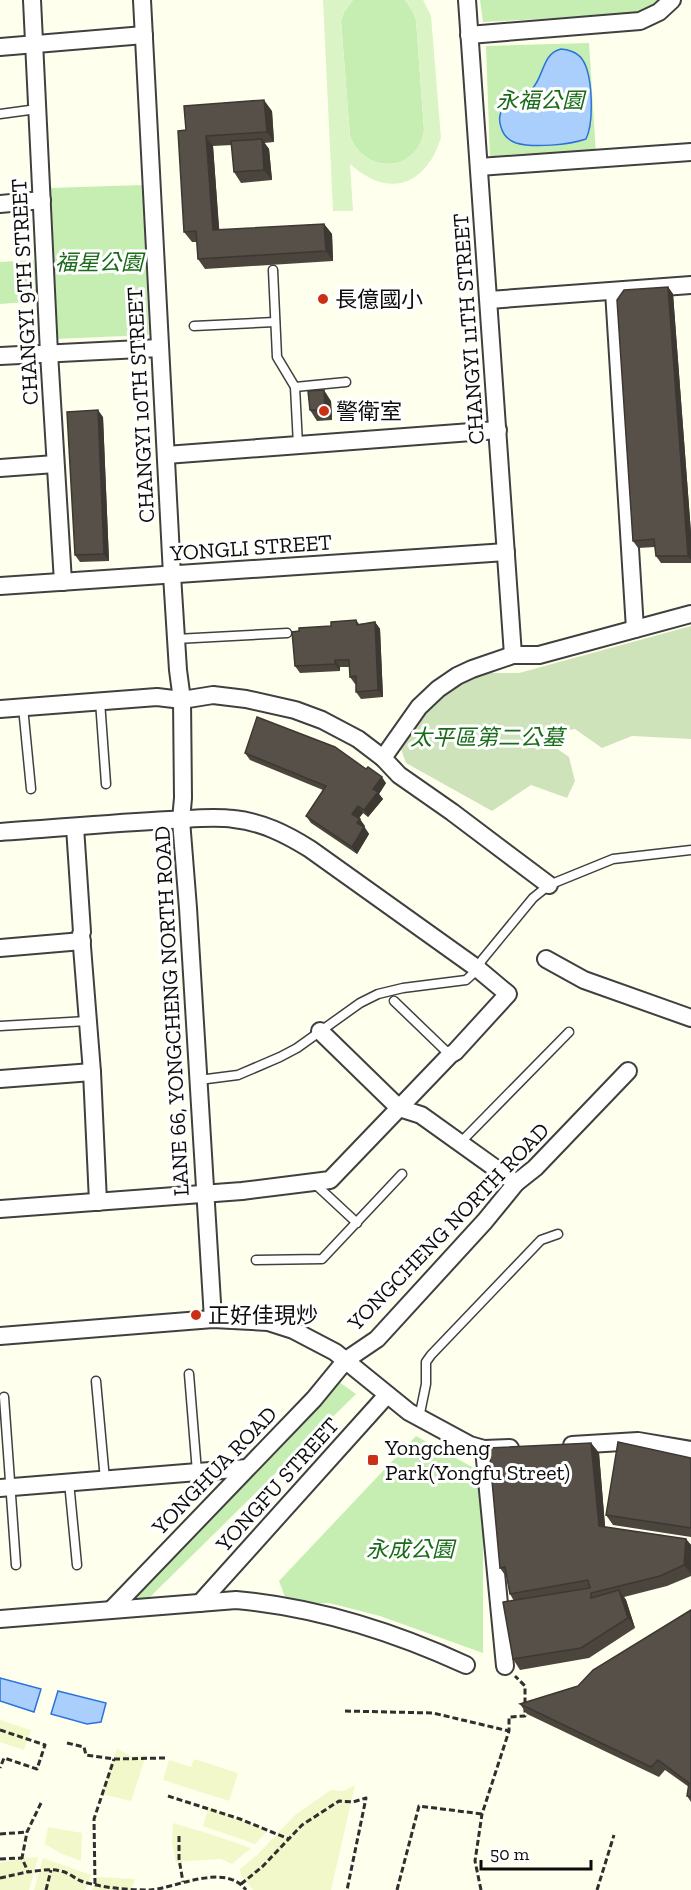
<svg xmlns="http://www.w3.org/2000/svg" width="691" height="1890" font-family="'Zilla Slab','Noto Sans TC',serif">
  <rect width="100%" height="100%" fill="#ffffed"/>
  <g fill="#f3f8ca">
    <path d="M0 1720 31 1730 24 1750 0 1742Z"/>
    <path d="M117 1749 131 1756 146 1755 131 1801 101 1794Z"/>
    <path d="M194 1759 238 1773 229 1801 163 1780 169 1760 191 1767Z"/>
    <path d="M355 1785 331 1890H253L241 1875 240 1869 257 1855 295 1815 331 1790 343 1791Z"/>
    <path d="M208 1808 268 1830 255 1844 203 1826Z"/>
    <path d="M173 1823 207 1833 251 1848 232 1864 221 1859 188 1861 176 1863 172 1843Z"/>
    <path d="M48 1827 82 1833 81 1861 62 1854 45 1844Z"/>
    <path d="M38 1857 29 1890H0V1863L20 1858Z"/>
    <path d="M43 1858 91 1875 85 1890H34Z"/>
    <path d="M97 1877 135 1879 131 1890H92Z"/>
  </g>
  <g fill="#c6eeb2">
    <path d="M353 0H405L413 12 416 20 424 130C418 173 364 175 350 136L341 21 344 12Z"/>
    <path d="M480 0H659L647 9 632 14 483 22Z"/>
    <path d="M589 43 596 155 490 158 486 46Z"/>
    <path d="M143 185 149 335 55 339 49 188Z"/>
    <path d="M34 260 38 301 0 304V262Z"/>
    <path d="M335 1379 356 1394 149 1598 126 1599Z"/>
    <path d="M416 1436 483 1473V1653L380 1616 329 1603 288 1605 279 1581Z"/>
  </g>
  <path fill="#cfe3bb" d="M691 626V739L632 736 602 748 575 729 552 733 549 743 569 757 575 781 567 798 531 785 492 811 406 763 400 746 422 715 453 685 477 673H519Z"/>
  <path fill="#dbf4c5" d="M323 0H353L344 12 341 21 350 136C364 175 418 173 424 130L416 20 413 12 405 0H423L431 16 441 138C438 145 436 153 431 160 409 194 376 188 350 164L353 211H333Z"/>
  <g fill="#abcffc" stroke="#2b73db" stroke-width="1.5">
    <path d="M561 49C568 49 578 53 582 59 593 74 594 123 586 139 569 145 533 148 516 143 508 140 503 135 501 127 499 121 499 114 503 109 507 103 514 105 519 102 526 98 531 91 535 85 544 72 544 53 561 49Z"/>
    <path d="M0 1678 41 1689 34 1712 0 1701Z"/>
    <path d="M58 1691 106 1703 101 1722 87 1724 51 1714Z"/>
  </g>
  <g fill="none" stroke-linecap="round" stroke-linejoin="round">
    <g stroke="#404040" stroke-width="11">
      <g id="service">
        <path d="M0 114 37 109"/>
        <path d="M273 270 277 357 295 387 298 445"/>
        <path d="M194 326 275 322"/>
        <path d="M295 387 346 382"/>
        <path d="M176 639 287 633"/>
        <path d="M100 701 106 784"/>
        <path d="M23 707 31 789"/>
        <path d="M394 1001 450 1055"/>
        <path d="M0 1026 87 1021"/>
        <path d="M199 1080 238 1075 280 1057 297 1048 360 1003 378 994 403 988 466 980 478 969 482 960 533 898 549 885 613 859 691 850"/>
        <path d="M460 1143 569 1032"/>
        <path d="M314 1183 357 1223"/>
        <path d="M256 1260 322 1259 402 1174"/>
        <path d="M189 1374 197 1472"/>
        <path d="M96 1381 105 1480"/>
        <path d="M4 1397 16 1565"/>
        <path d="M419 1418 426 1384V1362L431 1355 541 1240 558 1234"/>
        <path d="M69 1482 77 1565"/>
      </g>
    </g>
    <g stroke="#404040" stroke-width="20">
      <g id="minor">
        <path d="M32 0 49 353 63 582"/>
        <path d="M142 0 172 575 178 670 182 700 183 798 181 820 188 908 213 1319"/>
        <path d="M467 0 513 655"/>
        <path d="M469 35 640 21 659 12 672 0"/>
        <path d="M0 47 144 35"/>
        <path d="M479 167 691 152"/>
        <path d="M0 204 42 200"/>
        <path d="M614 291 635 629"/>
        <path d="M489 300 691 285"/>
        <path d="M0 356 160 348"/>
        <path d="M166 455 498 430"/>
        <path d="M0 468 55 464"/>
        <path d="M0 586 506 552"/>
        <path d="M0 709 157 697 182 700 213 695 246 699 295 710 322 720 358 739 383 758 399 775 452 812 549 885"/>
        <path d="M383 758 419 707 438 689 457 676 472 669 513 655H539L691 614"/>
        <path d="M75 827 82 932 81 934 92 1072 98 1202"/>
        <path d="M0 832C57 828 113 823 169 820 191 819 212 816 234 819 262 822 286 834 310 849L478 969 508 994 455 1052 450 1055 330 1180 242 1191 0 1209"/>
        <path d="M0 948 82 941"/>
        <path d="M546 959 584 980 691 1018"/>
        <path d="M320 1031 399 1108 421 1115 516 1183"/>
        <path d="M0 1079 92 1072"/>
        <path d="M0 1336 213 1319 268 1322 293 1330 335 1352 409 1412 470 1445 484 1449 510 1448"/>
        <path d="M572 1445 638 1441 691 1450"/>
        <path d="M484 1449 505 1666"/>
        <path d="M0 1488 247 1468"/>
        <path d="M200 1603 387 1395"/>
        <path d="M112 1609 314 1399 346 1360 377 1339 485 1221 516 1183 535 1168 628 1071"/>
        <path d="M0 1619 236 1600C314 1607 394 1632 466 1665"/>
      </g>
    </g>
    <g stroke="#2f2f2f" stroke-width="3" stroke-dasharray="6 3" stroke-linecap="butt">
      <path d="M345 1711 433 1713 509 1731"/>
      <path d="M0 1730 45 1745 37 1769 4 1758 0 1768"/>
      <path d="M67 1743 84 1747 86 1755 114 1759 165 1758"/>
      <path d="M168 1796 240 1819 289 1839"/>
      <path d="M41 1803 27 1832 22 1858 28 1872C38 1871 51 1868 60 1871 68 1872 74 1878 81 1881 102 1888 128 1890 150 1890 176 1888 225 1862 246 1890"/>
      <path d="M0 1834 27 1832"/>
      <path d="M179 1836V1859L183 1882"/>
      <path d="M0 1859 22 1858"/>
      <path d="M0 1878 27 1872"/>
      <path d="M95 1884 94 1819 114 1759"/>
      <path d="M241 1884 262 1867 302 1825 339 1801 353 1802 366 1798 347 1890"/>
      <path d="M46 1890 51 1870"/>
      <path d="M397 1890 419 1806 482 1814"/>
      <path d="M481 1890 475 1861 482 1814 509 1731V1717L525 1716V1686L515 1676"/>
      <path d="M597 1890 614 1835"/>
    </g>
    <use href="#service" stroke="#fff" stroke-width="8"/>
    <use href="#minor" stroke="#fff" stroke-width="16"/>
  </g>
  <g fill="#4b453e">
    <path d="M272 111 274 142 264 143 269 149 272 180 241 183 234 172 232 145 213 146 219 230 324 224 332 234 333 261 205 269 198 259 197 242H192L184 232 186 130Z"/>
    <path d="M668 287 673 294 691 533V563H661L656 556 655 547 638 548 633 541Z"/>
    <path d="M331 401 332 420 317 421 310 410Z"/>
    <path d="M103 417 109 561 80 562 75 555Z"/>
    <path d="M356 620 359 624 375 622 380 629 383 697 361 699 356 692V684H355L350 677V667H340V671L300 673 295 666 331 626Z"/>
    <path d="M245 753 386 783 379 794 383 799 368 817 363 813 359 818 369 834 357 854 311 823 306 816 323 790 250 760Z"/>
    <path d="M591 1443 599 1453 605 1527 686 1539 691 1545V1576L667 1586 624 1597 626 1600 635 1628 589 1658 520 1670 513 1659 514 1601 510 1594 507 1578 500 1568Z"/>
    <path d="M691 1458V1537L613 1525 606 1515Z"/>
    <path d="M691 1610V1802L687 1796 689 1787 665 1770 659 1777 527 1714 520 1704 578 1686Z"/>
  </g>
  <g fill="#3d3832">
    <path d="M264 100 272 111 274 142 267 132Z"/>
    <path d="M206 136 213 146 220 240 213 230Z"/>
    <path d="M262 139 269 149 272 180 264 170Z"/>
    <path d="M324 224 332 234 333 261 326 251Z"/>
    <path d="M668 287 673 294 691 533V560L688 556Z"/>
    <path d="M324 390 331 401 332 420 325 410Z"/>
    <path d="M98 410 103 417 109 561 104 554Z"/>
    <path d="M375 622 380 629 383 697 378 690Z"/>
    <path d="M335 660 340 667V671L335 664Z"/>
    <path d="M382 777 386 783 379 794 383 799 368 817 364 810 373 789Z"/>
    <path d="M358 806 363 813 357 821 352 814Z"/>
    <path d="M360 819 365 826 362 830 357 823Z"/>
    <path d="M364 827 369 834 357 854 352 847Z"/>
    <path d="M591 1443 599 1453 606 1537 599 1526Z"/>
    <path d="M686 1539 691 1545V1574L684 1565Z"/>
    <path d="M619 1590 626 1600 635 1628 628 1618Z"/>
  </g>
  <g fill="#575048" stroke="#3d3832" stroke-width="1.5">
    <path d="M264 100 267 132 206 136 213 230 324 224 326 251 198 259 196 231 184 232 178 131 186 130 184 106Z"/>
    <path d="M262 139 264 170 234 172 231 141Z"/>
    <path d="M668 287 688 556H656L654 539 633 541 617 300 624 290Z"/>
    <path d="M324 390 325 410H310L308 391Z"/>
    <path d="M98 410 104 554 75 555 67 412Z"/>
    <path d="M356 620 357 625 375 622 378 690 356 692V676L350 677 349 660H335V664L295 666 292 632 299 631V628L331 626V622Z"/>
    <path d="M257 717 335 747 366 769 368 767 382 777 373 789 378 792 364 810 358 806 352 814 360 819 357 823 364 827 352 847 306 816 326 786 245 753Z"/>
    <path d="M618 1442 691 1458V1528L606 1515Z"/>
    <path d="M591 1443 599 1526 686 1539 684 1565 660 1576 591 1593V1598L619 1590 628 1618 581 1648 513 1659 503 1602 590 1588 588 1580 510 1594 505 1567 500 1568 489 1448Z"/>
    <path d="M691 1610V1797L687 1796 689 1783 658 1760 651 1767 520 1704 578 1686 593 1670Z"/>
  </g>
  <g fill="#cb3017" stroke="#fff" stroke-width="2">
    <circle cx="323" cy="299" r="6"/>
    <circle cx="324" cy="411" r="6"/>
    <circle cx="196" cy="1315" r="6"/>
    <rect x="367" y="1454" width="12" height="12" rx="3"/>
  </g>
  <g text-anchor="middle" stroke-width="6" stroke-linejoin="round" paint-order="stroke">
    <g font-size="22" font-style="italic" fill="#186b17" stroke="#fff">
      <text x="540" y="108">永福公園</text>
      <text x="99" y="270">福星公園</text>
      <text x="487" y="745">太平區第二公墓</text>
      <text x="410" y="1557">永成公園</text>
    </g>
    <g font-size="22" fill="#0d0d0d" stroke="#fff">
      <text transform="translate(24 292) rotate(-93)" y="8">CHANGYI 9TH STREET</text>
      <text transform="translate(468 329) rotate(-94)" y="8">CHANGYI 11TH STREET</text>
      <text transform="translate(140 405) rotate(-93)" y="8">CHANGYI 10TH STREET</text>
      <text transform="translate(251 547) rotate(-4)" y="8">YONGLI STREET</text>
      <text transform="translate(171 1011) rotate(-93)" y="8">LANE 66, YONGCHENG NORTH ROAD</text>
      <text transform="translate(448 1226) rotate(-46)" y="8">YONGCHENG NORTH ROAD</text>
      <text transform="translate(214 1470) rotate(-46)" y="8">YONGHUA ROAD</text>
      <text transform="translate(277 1484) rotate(-48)" y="8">YONGFU STREET</text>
    </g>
    <g font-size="22" fill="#0d0d0d" stroke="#fff" text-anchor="start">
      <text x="335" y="307">長億國小</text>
      <text x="336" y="419">警衛室</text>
      <text x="208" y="1323">正好佳現炒</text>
      <text x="385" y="1455">Yongcheng<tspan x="385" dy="25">Park(Yongfu Street)</tspan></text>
    </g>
  </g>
  <path d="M481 1860v9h110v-9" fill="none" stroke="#0d0d0d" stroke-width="3"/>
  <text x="490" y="1860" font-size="18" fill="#0d0d0d" stroke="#ffffff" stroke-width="4.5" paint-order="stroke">50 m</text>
</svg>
